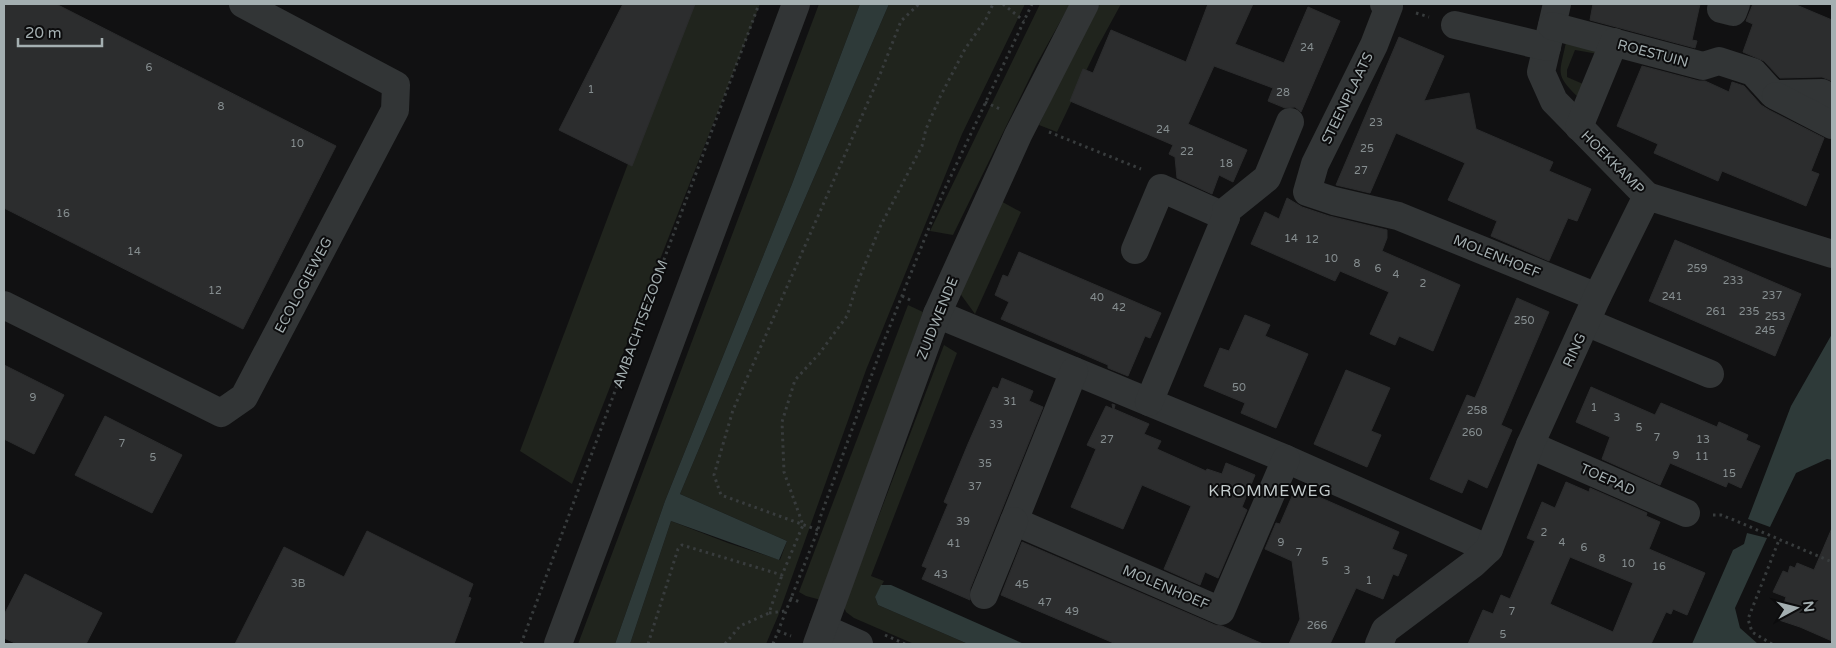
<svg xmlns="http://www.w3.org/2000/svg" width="1836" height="648" font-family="'Varela Round',sans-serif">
  <rect width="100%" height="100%" fill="#111112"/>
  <g fill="#20241d">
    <path d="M688 4H760L572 484 520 451Z"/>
    <path d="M819 4H860L792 184 665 501 615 644H578Z"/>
    <path d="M889 4H1025L962 134 866 370 778 616 766 644H630L671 521 728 543 780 560 787 541 680 494 765 291Z"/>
    <path d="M1040 4H1070L1036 65 953 235 930 231Z"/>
    <path d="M1100 4H1121L1097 48 1057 132 1039 125 1079 40Z"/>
    <path d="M1566 42 1604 45 1598 54 1575 50 1567 70V77L1583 84 1578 97C1554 74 1560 73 1566 42Z"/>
    <path d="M997 199 1021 212 975 314 959 292Z"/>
    <path d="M908 305 923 312 821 600 806 596 799 592Z"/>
    <path d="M944 345 957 353 871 576 884 581 875 597 878 605 968 644H914L854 618 846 612 844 607Z"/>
  </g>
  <g fill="#2e3a39">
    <path d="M860 4H889L765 291 680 494 787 541 779 560 671 521 630 644H615L665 501 792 184Z"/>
    <path d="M1832 334V460L1827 459 1796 473 1770 527 1748 519 1791 406Z"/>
    <path d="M1747 533 1767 538 1735 608 1740 628 1758 644H1692L1733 550 1744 544Z"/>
    <path d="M881 585H891L1024 644H968L878 605 875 597Z"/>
  </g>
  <g fill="#2c2d2e" stroke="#2b2c2d" fill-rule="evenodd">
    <path d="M4 4H56L336 146 243 329 4 208Z"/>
    <path d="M623 4H695L632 166 559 130Z"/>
    <path d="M1208 4H1253L1235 44 1284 63 1308 7 1340 21 1301 112 1295 107 1285 108 1268 101 1273 88 1214 66 1188 124 1247 150 1233 182 1219 175 1212 194 1177 178 1175 157 1169 154 1173 145 1070 101 1083 69 1093 73 1111 30 1186 62Z"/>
    <path d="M1593 4H1700L1692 40 1697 41 1695 48 1590 20Z"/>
    <path d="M1753 4H1794L1832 20V81L1822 77 1780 78 1764 61 1743 52 1753 24 1746 21Z"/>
    <path d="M1399 37 1444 56 1424 101 1469 93 1476 129 1553 162 1549 171 1591 189 1577 221 1568 218 1549 261 1491 236 1497 221 1448 200 1465 163 1396 133 1370 193 1336 185Z"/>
    <path d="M1642 66 1699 81H1705L1729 92 1732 82 1744 86 1761 105 1769 110 1824 138 1811 171 1819 174 1806 206 1722 171 1718 181 1654 153 1658 144 1617 126Z"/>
    <path d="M1287 198 1302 207 1329 216 1387 230V238L1382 251 1460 285 1433 351 1399 336 1395 345 1370 334 1389 292 1340 271 1335 281 1251 244 1265 212 1279 219Z"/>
    <path d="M1675 240 1801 294 1775 356 1649 301Z"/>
    <path d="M1019 252 1161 313 1150 338 1145 336 1128 376 1108 368V365L1001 319 1009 302 995 295 1003 275 1008 277Z"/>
    <path d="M1517 298 1549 312 1501 425 1512 430 1487 488 1468 479 1462 493 1430 479 1467 395 1475 398Z"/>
    <path d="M1245 315 1270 325 1265 336 1308 354 1276 428 1241 413 1245 403 1204 386 1220 348 1229 351Z"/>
    <path d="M4 365 64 395 34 454 4 439Z"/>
    <path d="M1346 370 1390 388 1371 431 1381 435 1367 467 1314 444Z"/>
    <path d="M1002 378 1033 391 1029 401 1043 407 970 589V600L922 579 927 568 922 566 948 504 944 502 968 444 993 387 998 389Z"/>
    <path d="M1591 387 1655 415 1661 403 1717 427 1719 422 1748 435 1746 440 1760 446 1741 488 1728 482 1726 487 1670 463 1660 485 1602 459 1610 437 1576 422Z"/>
    <path d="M1112 404 1115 405 1114 409 1149 424 1144 434 1161 441 1157 449 1206 471 1207 469 1222 474 1226 463 1255 475 1242 507 1247 510 1218 578 1205 572 1200 585 1164 569 1191 506 1142 485 1123 529 1071 507 1096 449 1087 445 1106 406 1113 409Z"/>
    <path d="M105 416 182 455 152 513 75 475Z"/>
    <path d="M1566 482 1589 492 1590 488 1647 513 1646 516 1660 522 1649 549 1705 573 1687 615 1673 609 1671 614 1666 612 1651 644H1468L1483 610 1493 614 1501 595 1510 599 1535 541 1527 538 1542 502 1555 508ZM1570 557 1633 583 1613 632 1550 604Z"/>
    <path d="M1296 487 1399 532 1392 549 1407 555 1398 576 1393 574 1383 599 1356 588 1330 644H1289L1300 619 1292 561 1265 549 1276 523 1280 524Z"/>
    <path d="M1832 528V641L1800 627 1779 620 1786 597 1773 592 1783 571 1788 573 1790 566 1795 568 1797 563 1814 570Z"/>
    <path d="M367 531 473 584 468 597 471 598 454 644H235L284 547 344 577Z"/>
    <path d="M1022 542 1215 625 1222 626 1263 644H1116L1001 595Z"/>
    <path d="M25 574 102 613 86 644H17L4 638V615Z"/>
  </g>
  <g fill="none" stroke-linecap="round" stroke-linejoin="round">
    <g stroke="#383c3d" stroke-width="3" stroke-dasharray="2.5 4" stroke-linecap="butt">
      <path d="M1003 4 1024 21"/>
      <path d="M1416 13 1429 17"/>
      <path d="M985 102 1000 109"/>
      <path d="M1049 132 1141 169"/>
      <path d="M902 296 912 301"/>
      <path d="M1713 515H1721L1734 520 1832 562"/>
      <path d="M818 530 721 495 714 475 733 410 879 77 901 21 919 4"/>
      <path d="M790 598 802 603"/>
      <path d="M769 613 785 611"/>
      <path d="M778 631 791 636"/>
      <path d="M885 635 905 644"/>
      <path d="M521 644 759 4"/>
      <path d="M648 644 678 549 682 545 782 575 803 525 784 472 782 422 795 380 819 354 847 316 857 284 880 227 922 146 926 129 940 97 965 49 986 19 993 4"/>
      <path d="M725 644 740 626 769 613 782 575"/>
      <path d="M773 644 818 530 820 518 884 341 942 195 1032 4"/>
      <path d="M1772 644 1752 632 1748 619 1779 540"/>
    </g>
    <g stroke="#323536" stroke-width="28">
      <path d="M1384 4 1389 6 1374 45 1315 164 1307 192 1334 201 1398 216 1597 297"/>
      <path d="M1557 4 1541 72 1554 101 1647 196"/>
      <path d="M1721 9 1733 12 1736 4"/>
      <path d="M1455 25 1547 47"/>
      <path d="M1552 26 1703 66 1719 61 1753 72 1773 94 1822 93 1832 98"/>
      <path d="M1776 96 1832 125"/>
      <path d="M1579 127 1614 42"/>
      <path d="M1135 250 1161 188 1226 217"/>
      <path d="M4 305 221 413 244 397 395 110 396 85 243 4"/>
      <path d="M937 314 1286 459 1489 549"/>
      <path d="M1586 322 1710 374"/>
      <path d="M1074 371 1014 521 1221 611 1286 459"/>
      <path d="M1149 402 1226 217V211L1267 178 1290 122"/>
      <path d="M1530 445 1686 513"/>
      <path d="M984 595 1014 521"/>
      <path d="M823 628 859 644"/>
      <path d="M558 644 796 4"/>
      <path d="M817 644 937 314 1018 135 1085 4"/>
      <path d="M1379 644 1385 630 1473 564 1489 549 1530 445 1597 297 1647 196 1832 254"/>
    </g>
  </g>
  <g text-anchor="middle" stroke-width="4" stroke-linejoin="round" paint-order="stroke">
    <g font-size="11" fill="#868e90">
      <text x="1307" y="51">24</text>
      <text x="149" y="71">6</text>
      <text x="591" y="93">1</text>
      <text x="1283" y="96">28</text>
      <text x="221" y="110">8</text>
      <text x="1376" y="126">23</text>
      <text x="1163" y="133">24</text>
      <text x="297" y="147">10</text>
      <text x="1367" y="152">25</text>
      <text x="1187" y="155">22</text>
      <text x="1226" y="167">18</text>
      <text x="1361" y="174">27</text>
      <text x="63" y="217">16</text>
      <text x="1291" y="242">14</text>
      <text x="1312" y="243">12</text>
      <text x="134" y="255">14</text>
      <text x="1331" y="262">10</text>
      <text x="1357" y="267">8</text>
      <text x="1378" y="272">6</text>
      <text x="1697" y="272">259</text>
      <text x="1396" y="278">4</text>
      <text x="1733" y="284">233</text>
      <text x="1423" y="287">2</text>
      <text x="215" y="294">12</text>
      <text x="1772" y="299">237</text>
      <text x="1672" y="300">241</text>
      <text x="1097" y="301">40</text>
      <text x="1119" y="311">42</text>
      <text x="1716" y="315">261</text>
      <text x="1749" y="315">235</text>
      <text x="1775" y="320">253</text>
      <text x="1524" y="324">250</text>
      <text x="1765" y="334">245</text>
      <text x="1239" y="391">50</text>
      <text x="33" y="401">9</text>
      <text x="1010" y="405">31</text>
      <text x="1594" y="411">1</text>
      <text x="1477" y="414">258</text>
      <text x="1617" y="421">3</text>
      <text x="996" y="428">33</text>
      <text x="1639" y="431">5</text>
      <text x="1472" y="436">260</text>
      <text x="1657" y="441">7</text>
      <text x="1107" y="443">27</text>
      <text x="1703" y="443">13</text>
      <text x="122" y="447">7</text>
      <text x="1676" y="459">9</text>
      <text x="1702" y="460">11</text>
      <text x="153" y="461">5</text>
      <text x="985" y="467">35</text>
      <text x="1729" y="477">15</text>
      <text x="975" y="490">37</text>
      <text x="963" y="525">39</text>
      <text x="1544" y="536">2</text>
      <text x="1281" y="546">9</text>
      <text x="1562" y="546">4</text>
      <text x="954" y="547">41</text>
      <text x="1584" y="551">6</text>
      <text x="1299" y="556">7</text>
      <text x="1602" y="562">8</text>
      <text x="1325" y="565">5</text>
      <text x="1628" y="567">10</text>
      <text x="1659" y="570">16</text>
      <text x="1347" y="574">3</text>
      <text x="941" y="578">43</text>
      <text x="1369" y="584">1</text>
      <text x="298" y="587">3B</text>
      <text x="1022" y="588">45</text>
      <text x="1045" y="606">47</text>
      <text x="1072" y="615">49</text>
      <text x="1512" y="615">7</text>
      <text x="1317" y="629">266</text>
      <text x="1503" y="638">5</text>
    </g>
    <g font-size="14" fill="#a4afb1" stroke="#0c0c0d">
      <text transform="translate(1653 53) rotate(15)" y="5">ROESTUIN</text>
      <text transform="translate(1347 98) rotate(-64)" y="5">STEENPLAATS</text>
      <text transform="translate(1613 162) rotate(45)" y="5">HOEKKAMP</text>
      <text transform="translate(1497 256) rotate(22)" y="5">MOLENHOEF</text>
      <text transform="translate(303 285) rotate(-62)" y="5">ECOLOGIEWEG</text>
      <text transform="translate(937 318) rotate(-68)" y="5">ZUIDWENDE</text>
      <text transform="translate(640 324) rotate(-70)" y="5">AMBACHTSEZOOM</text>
      <text transform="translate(1574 350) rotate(-65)" y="5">RING</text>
      <text transform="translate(1608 479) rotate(24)" y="5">TOEPAD</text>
      <text transform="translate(1166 587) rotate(23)" y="5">MOLENHOEF</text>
    </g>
    <g font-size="16" letter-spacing="1" fill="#c4cccd" stroke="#0c0c0d">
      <text x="1270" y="496">KROMMEWEG</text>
    </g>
  </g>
  <rect width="1836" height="648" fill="none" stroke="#a4afb1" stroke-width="10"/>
  <g transform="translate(1796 608) rotate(83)" stroke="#0c0c0d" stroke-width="4" paint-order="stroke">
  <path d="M0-4L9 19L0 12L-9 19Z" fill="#a4afb1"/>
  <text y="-8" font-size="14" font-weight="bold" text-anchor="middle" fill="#a4afb1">N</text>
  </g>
  <path d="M18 38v8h84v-8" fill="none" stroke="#a4afb1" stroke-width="2.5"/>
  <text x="25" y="38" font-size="15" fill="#a4afb1" stroke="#0c0c0d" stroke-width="4" paint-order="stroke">20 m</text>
</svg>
